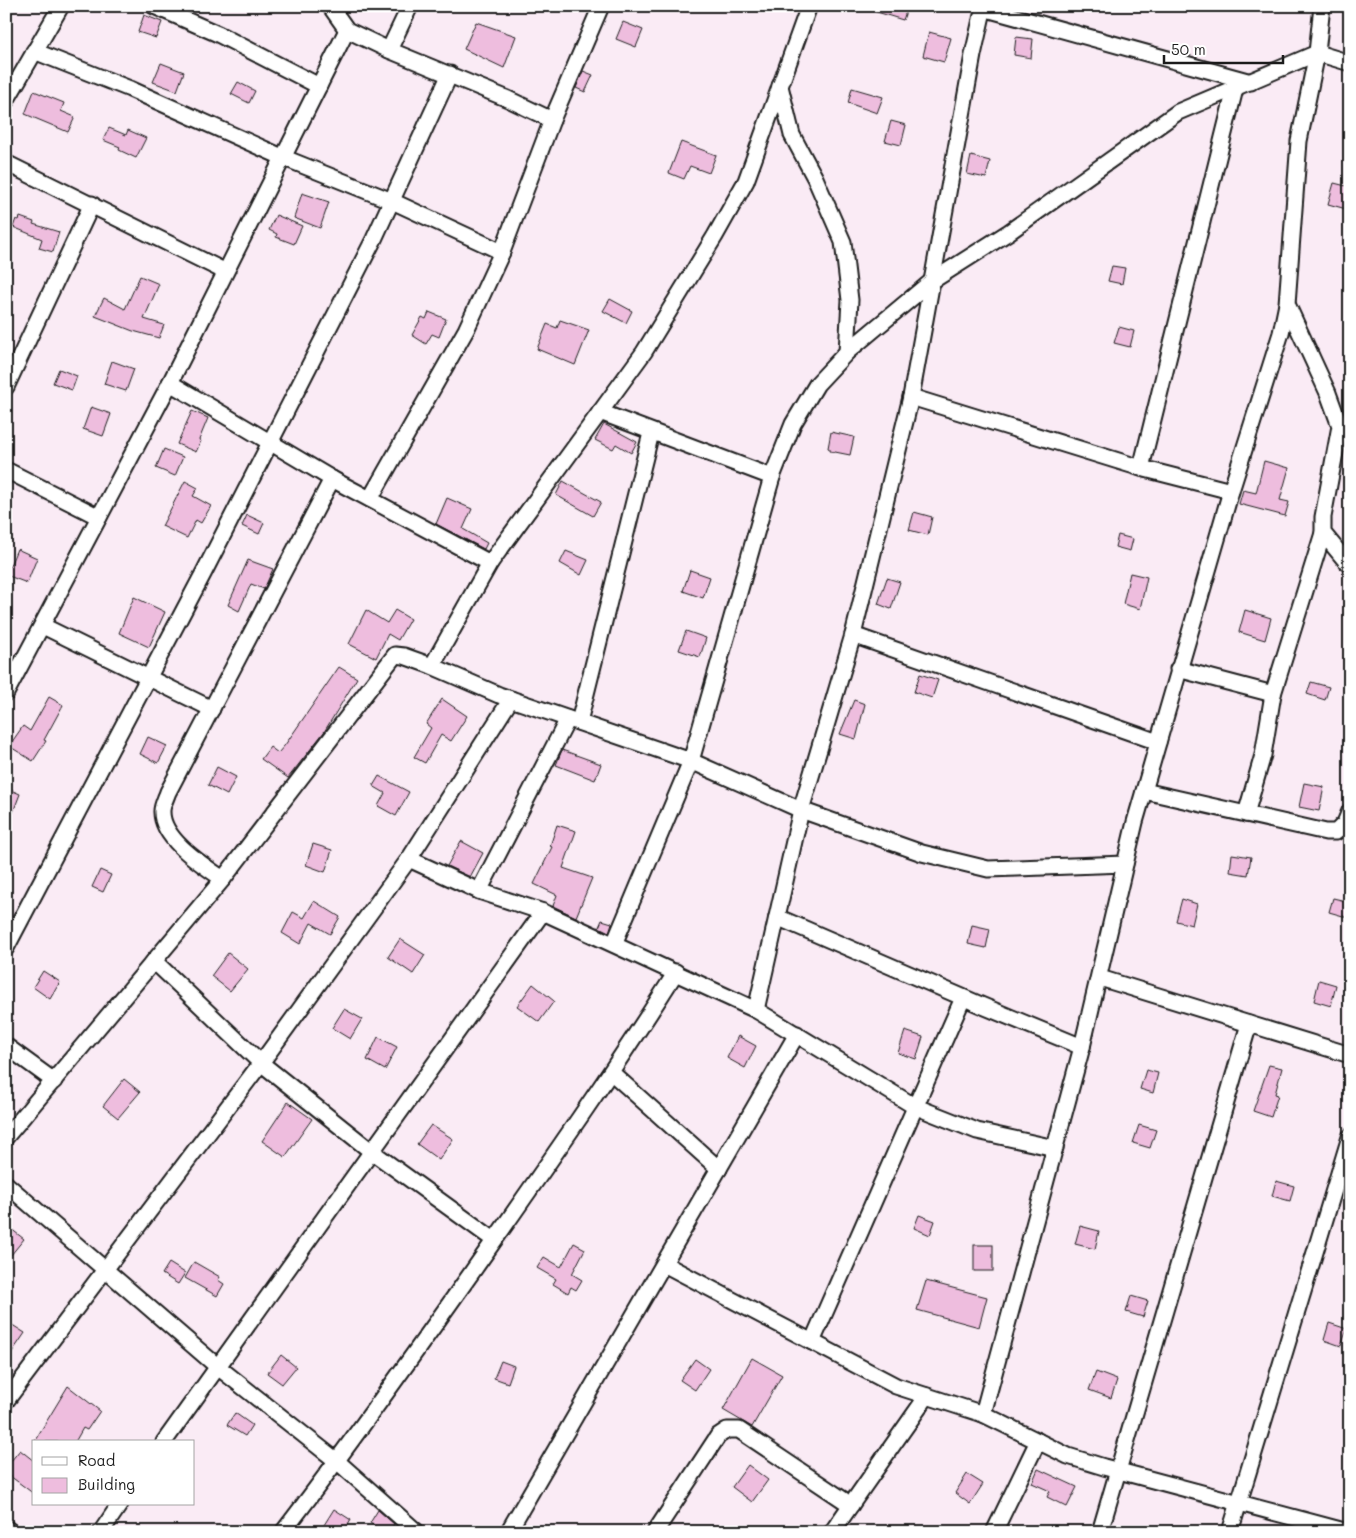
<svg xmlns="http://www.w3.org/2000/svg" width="1356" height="1538" font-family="Mali,sans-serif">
  <rect width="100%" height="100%" fill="#faebf5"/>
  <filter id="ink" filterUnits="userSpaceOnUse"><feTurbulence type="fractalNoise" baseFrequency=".02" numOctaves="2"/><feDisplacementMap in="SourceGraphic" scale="10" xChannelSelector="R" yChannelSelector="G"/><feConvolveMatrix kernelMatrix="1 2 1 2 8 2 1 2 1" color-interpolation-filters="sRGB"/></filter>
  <g filter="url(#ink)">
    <g fill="#eebdde" stroke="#1c1c1c">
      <path d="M868 6H908L903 20 867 9Z"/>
      <path d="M144 15 162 22 156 38 138 32Z"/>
      <path d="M476 22 516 36 504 68 464 49Z"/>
      <path d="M623 22 643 30 636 47 616 39Z"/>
      <path d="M929 32 951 38 944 62 923 56Z"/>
      <path d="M1016 37 1033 39 1031 58 1014 55Z"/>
      <path d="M161 63 184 72 177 91 153 82Z"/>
      <path d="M583 71 593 75 585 92 576 88Z"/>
      <path d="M238 82 255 91 249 103 231 94Z"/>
      <path d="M852 88 883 97 877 113 848 103Z"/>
      <path d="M34 91 64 103 61 111 75 117 68 132 25 114Z"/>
      <path d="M891 121 906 125 901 145 885 141Z"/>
      <path d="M109 128 126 135 128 130 146 138 136 158 119 150 120 147 103 140Z"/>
      <path d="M681 142 716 155 709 173 690 166 684 179 669 173Z"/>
      <path d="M971 156 990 161 986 178 967 174Z"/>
      <path d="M1334 183 1350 187V210L1328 204Z"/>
      <path d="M302 193 329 202 320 228 294 218Z"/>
      <path d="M276 215 302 226 294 244 276 237 277 234 269 230Z"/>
      <path d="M20 217 34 222 33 224 59 232 53 252 39 248 42 239 13 227 16 219 19 220Z"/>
      <path d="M1112 266 1125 268 1122 284 1108 281Z"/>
      <path d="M140 276 159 284 144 319 164 325 159 338 133 331 95 316 104 298 125 309Z"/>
      <path d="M610 299 632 311 626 323 603 311Z"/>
      <path d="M429 312 446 319 439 337 432 334 426 344 412 335 422 317 426 319Z"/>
      <path d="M560 320 589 330 575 365 537 349 547 324 557 328Z"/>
      <path d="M1119 327 1134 331 1130 347 1114 343Z"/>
      <path d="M112 361 134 369 126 391 104 384Z"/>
      <path d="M59 369 77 376 72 390 53 383Z"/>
      <path d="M91 407 111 414 103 436 83 429Z"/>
      <path d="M192 411 208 418 199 440 201 441 196 452 177 444Z"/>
      <path d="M604 424 637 442 631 453 616 444 613 449 595 440Z"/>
      <path d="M831 432 854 437 850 455 830 451V449L828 448Z"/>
      <path d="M164 449 183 457 175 476 156 468Z"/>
      <path d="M1264 461 1289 468 1280 500 1289 502 1285 516 1239 504 1243 490 1256 493Z"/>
      <path d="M185 481 198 488 193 496 211 506 201 523 196 520 187 538 162 526Z"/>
      <path d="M563 481 601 502 593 516 556 495Z"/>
      <path d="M447 498 472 509 463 529 487 543 484 549 436 524Z"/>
      <path d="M914 512 932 517 928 535 909 530Z"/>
      <path d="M247 515 264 523 259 534 242 526Z"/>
      <path d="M1118 535 1133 539 1130 551 1115 547Z"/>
      <path d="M17 549 37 558 27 583 6 575Z"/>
      <path d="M566 551 588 560 581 575 560 563Z"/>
      <path d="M248 560 273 569 264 589 251 584 239 611 228 605Z"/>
      <path d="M690 570 710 577 703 598 683 591Z"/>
      <path d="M1130 573 1147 577 1140 609 1123 604Z"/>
      <path d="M887 578 900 582 891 609 878 604Z"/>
      <path d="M134 597 165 612 149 647 119 633Z"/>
      <path d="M366 610 387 623 395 610 410 619 398 640 388 634 376 658 349 644Z"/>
      <path d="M1245 610 1271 618 1265 640 1239 632Z"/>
      <path d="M686 631 706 638 700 657 679 650Z"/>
      <path d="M339 667 357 678 324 732 288 778 261 759 270 747 278 753 285 745Z"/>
      <path d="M920 674 938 680 932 698 914 692Z"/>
      <path d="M1311 682 1329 687 1325 700 1307 694Z"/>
      <path d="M49 697 63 705 44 740 46 741 33 761 9 746 23 726 30 731Z"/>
      <path d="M442 699 467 716 451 741 441 735 425 763 414 757 431 728 426 724Z"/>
      <path d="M854 700 865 704 856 739 840 734Z"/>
      <path d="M148 737 167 746 158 763 140 754Z"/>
      <path d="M562 750 601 764 595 780 556 765Z"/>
      <path d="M217 767 236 777 227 795 208 785Z"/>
      <path d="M379 776 409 792 396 816 378 806 385 793 373 786Z"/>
      <path d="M1304 783 1324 787 1319 811 1299 807Z"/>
      <path d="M6 788 20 794 7 828 6 827Z"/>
      <path d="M557 825 576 831 563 868 592 878 576 917 553 906 557 895 534 884 552 847 550 846Z"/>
      <path d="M461 841 483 853 470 877 447 866Z"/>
      <path d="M313 844 332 850 325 872 306 865Z"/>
      <path d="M1232 854 1251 857 1248 875 1230 872Z"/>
      <path d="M100 870 111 875 103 892 92 887Z"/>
      <path d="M1333 898 1350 902V918L1329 912Z"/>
      <path d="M1182 899 1197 904 1192 925 1176 921Z"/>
      <path d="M314 901 340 917 330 934 311 923 300 944 282 933 293 912 304 918Z"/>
      <path d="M602 920 612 923 609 932 599 927Z"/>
      <path d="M972 925 990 929 986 948 968 944Z"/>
      <path d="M400 939 425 955 413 974 388 957Z"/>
      <path d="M228 953 248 969 230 991 211 976Z"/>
      <path d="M43 971 60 982 50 999 33 987Z"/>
      <path d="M1319 980 1336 985 1331 1006 1314 1001Z"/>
      <path d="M533 984 554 1001 539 1022 517 1006Z"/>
      <path d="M344 1009 362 1019 350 1039 332 1028Z"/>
      <path d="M905 1031 923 1037 916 1059 898 1053Z"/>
      <path d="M738 1036 756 1046 745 1068 727 1058Z"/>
      <path d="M378 1037 397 1047 385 1070 367 1060Z"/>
      <path d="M1269 1065 1282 1068 1275 1094 1278 1095 1271 1117 1253 1111Z"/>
      <path d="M1146 1070 1158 1073 1153 1093 1140 1089Z"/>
      <path d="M124 1079 140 1092 118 1118 103 1106Z"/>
      <path d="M288 1102 312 1119 285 1157 262 1141Z"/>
      <path d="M431 1125 453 1139 439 1160 417 1144Z"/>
      <path d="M1139 1125 1156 1130 1150 1148 1133 1143Z"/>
      <path d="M1276 1181 1294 1186 1290 1201 1272 1196Z"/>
      <path d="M919 1215 935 1221 930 1235 914 1228Z"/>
      <path d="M6 1225 24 1239 6 1261Z"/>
      <path d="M1080 1226 1099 1231 1095 1249 1075 1244Z"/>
      <path d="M574 1243 585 1249 572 1274 582 1280 576 1290 571 1287 568 1293 553 1284 556 1279 537 1268 544 1257 561 1267Z"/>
      <rect x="974" y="1245" width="19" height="26"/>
      <path d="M194 1262 220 1277 218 1280 224 1284 217 1296 185 1278Z"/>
      <path d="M169 1263 185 1273 178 1284 162 1274Z"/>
      <path d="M926 1281 987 1297 979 1327 917 1310Z"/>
      <path d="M1131 1296 1148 1301 1143 1317 1126 1312Z"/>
      <path d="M6 1321 25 1333 6 1361Z"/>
      <path d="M1329 1323 1347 1329 1341 1346 1324 1340Z"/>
      <path d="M281 1355 296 1367 282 1384 267 1373Z"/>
      <path d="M752 1358 782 1375 752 1427 723 1410Z"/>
      <path d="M695 1359 709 1369 695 1390 680 1380Z"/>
      <path d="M501 1361 514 1366 508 1383 494 1378Z"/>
      <path d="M1096 1372 1117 1380 1111 1398 1089 1390Z"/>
      <path d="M68 1386 100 1411 87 1430 83 1428 75 1442H34Z"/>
      <path d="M235 1413 252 1425 245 1436 227 1425Z"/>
      <path d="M20 1450 34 1461V1494L6 1473V1467Z"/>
      <path d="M748 1465 768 1480 752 1502 732 1487Z"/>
      <path d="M1038 1469 1077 1487 1067 1507 1047 1497 1050 1491 1032 1483Z"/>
      <path d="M967 1474 983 1484 970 1504 955 1493Z"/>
      <path d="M334 1509 351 1520 344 1532H334L324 1525Z"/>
      <path d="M378 1510 394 1524 389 1532H383L370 1523Z"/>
    </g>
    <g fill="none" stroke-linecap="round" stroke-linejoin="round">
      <g stroke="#1c1c1c" stroke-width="19">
        <g id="minor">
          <path d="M154 6 218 34 319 86"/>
          <path d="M330 6 347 30 389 50 508 99 552 120"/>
          <path d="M983 8 1251 82"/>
          <path d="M389 50 410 6"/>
          <path d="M34 51 130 89 282 157 392 201 502 252"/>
          <path d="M780 86 792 135 815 178 843 242 850 300 847 352"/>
          <path d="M6 101 61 6"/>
          <path d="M6 163 224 271"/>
          <path d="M1287 304 1328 393 1340 426 1323 517V533L1350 566"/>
          <path d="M170 383 332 479 490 563"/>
          <path d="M6 387 92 204"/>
          <path d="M911 397 1141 468 1231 491"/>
          <path d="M600 412 772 477"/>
          <path d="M1141 468 1235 89"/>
          <path d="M6 470 99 517"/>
          <path d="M370 499 466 330 502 252 552 120 601 6"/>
          <path d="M43 626 212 709"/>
          <path d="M853 635 1158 742"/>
          <path d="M432 666 499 695 691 761 801 810 922 853 988 869 1125 864"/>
          <path d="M1178 669 1273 694"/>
          <path d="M6 693 170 383 347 30"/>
          <path d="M579 722 651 433"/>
          <path d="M1144 791 1326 832H1336L1345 823 1350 811"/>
          <path d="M1246 814 1263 755 1273 694 1323 533"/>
          <path d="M409 859 479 891 543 912 756 1010 914 1106 977 1131 1055 1148"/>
          <path d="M223 879C203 865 161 839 162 811 162 805 166 798 168 792L332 479"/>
          <path d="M479 891 568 719"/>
          <path d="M777 917 983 1006 1082 1047"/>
          <path d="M614 944 691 761 772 477 793 424 817 384 847 352 932 281 1009 232 1178 112 1317 53 1350 63"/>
          <path d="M6 948 203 574 374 239 450 74"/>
          <path d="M154 961 261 1063 371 1151 494 1240"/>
          <path d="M1100 978 1350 1055"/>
          <path d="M756 1010 801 810 853 635 911 397 973 55 984 6"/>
          <path d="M6 1046 54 1081"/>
          <path d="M612 1073 719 1169"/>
          <path d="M6 1137 223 879 395 655 404 656 432 666 490 563 644 352 715 236 746 181 809 6"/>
          <path d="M6 1184 218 1367 338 1462 417 1532"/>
          <path d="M664 1264 896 1386 983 1414 1068 1456 1104 1467 1348 1532"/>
          <path d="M812 1342 963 998"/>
          <path d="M6 1401 261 1063 409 859 511 699"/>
          <path d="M983 1414 1082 1047 1135 822 1231 491 1281 333 1287 304 1299 141 1317 53 1322 6"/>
          <path d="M164 1442 543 912"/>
          <path d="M6 1528 11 1532"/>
          <path d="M101 1532 120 1504"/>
          <path d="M283 1532C348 1448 409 1361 470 1275 540 1175 611 1075 676 972"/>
          <path d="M508 1532 797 1034"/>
          <path d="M655 1532 718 1436 727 1430H739L851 1505"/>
          <path d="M832 1532 927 1396"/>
          <path d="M994 1532 1038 1441"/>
          <path d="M1100 1532 1249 1024"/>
          <path d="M1230 1532 1350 1137"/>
        </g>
      </g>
      <use href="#minor" stroke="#fff" stroke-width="15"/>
    </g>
  </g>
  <rect width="1356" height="1538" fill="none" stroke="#fff" stroke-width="25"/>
  <rect x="12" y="12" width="1331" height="1513" fill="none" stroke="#1c1c1c" stroke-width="2" filter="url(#ink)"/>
  <rect x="32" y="1440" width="162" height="65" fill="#ffffff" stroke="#a4a4a4"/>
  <rect x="42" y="1457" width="25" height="8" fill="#ffffff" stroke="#a4a4a4"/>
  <text x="78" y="1466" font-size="15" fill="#1c1c1c">Road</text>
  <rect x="42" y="1478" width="25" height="15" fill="#eebdde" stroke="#a4a4a4"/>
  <text x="78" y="1490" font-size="15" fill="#1c1c1c">Building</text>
  <path d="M1164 55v8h119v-8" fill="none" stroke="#1c1c1c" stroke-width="2.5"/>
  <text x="1171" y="55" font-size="15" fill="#1c1c1c" stroke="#ffffff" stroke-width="4" paint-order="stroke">50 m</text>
</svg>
